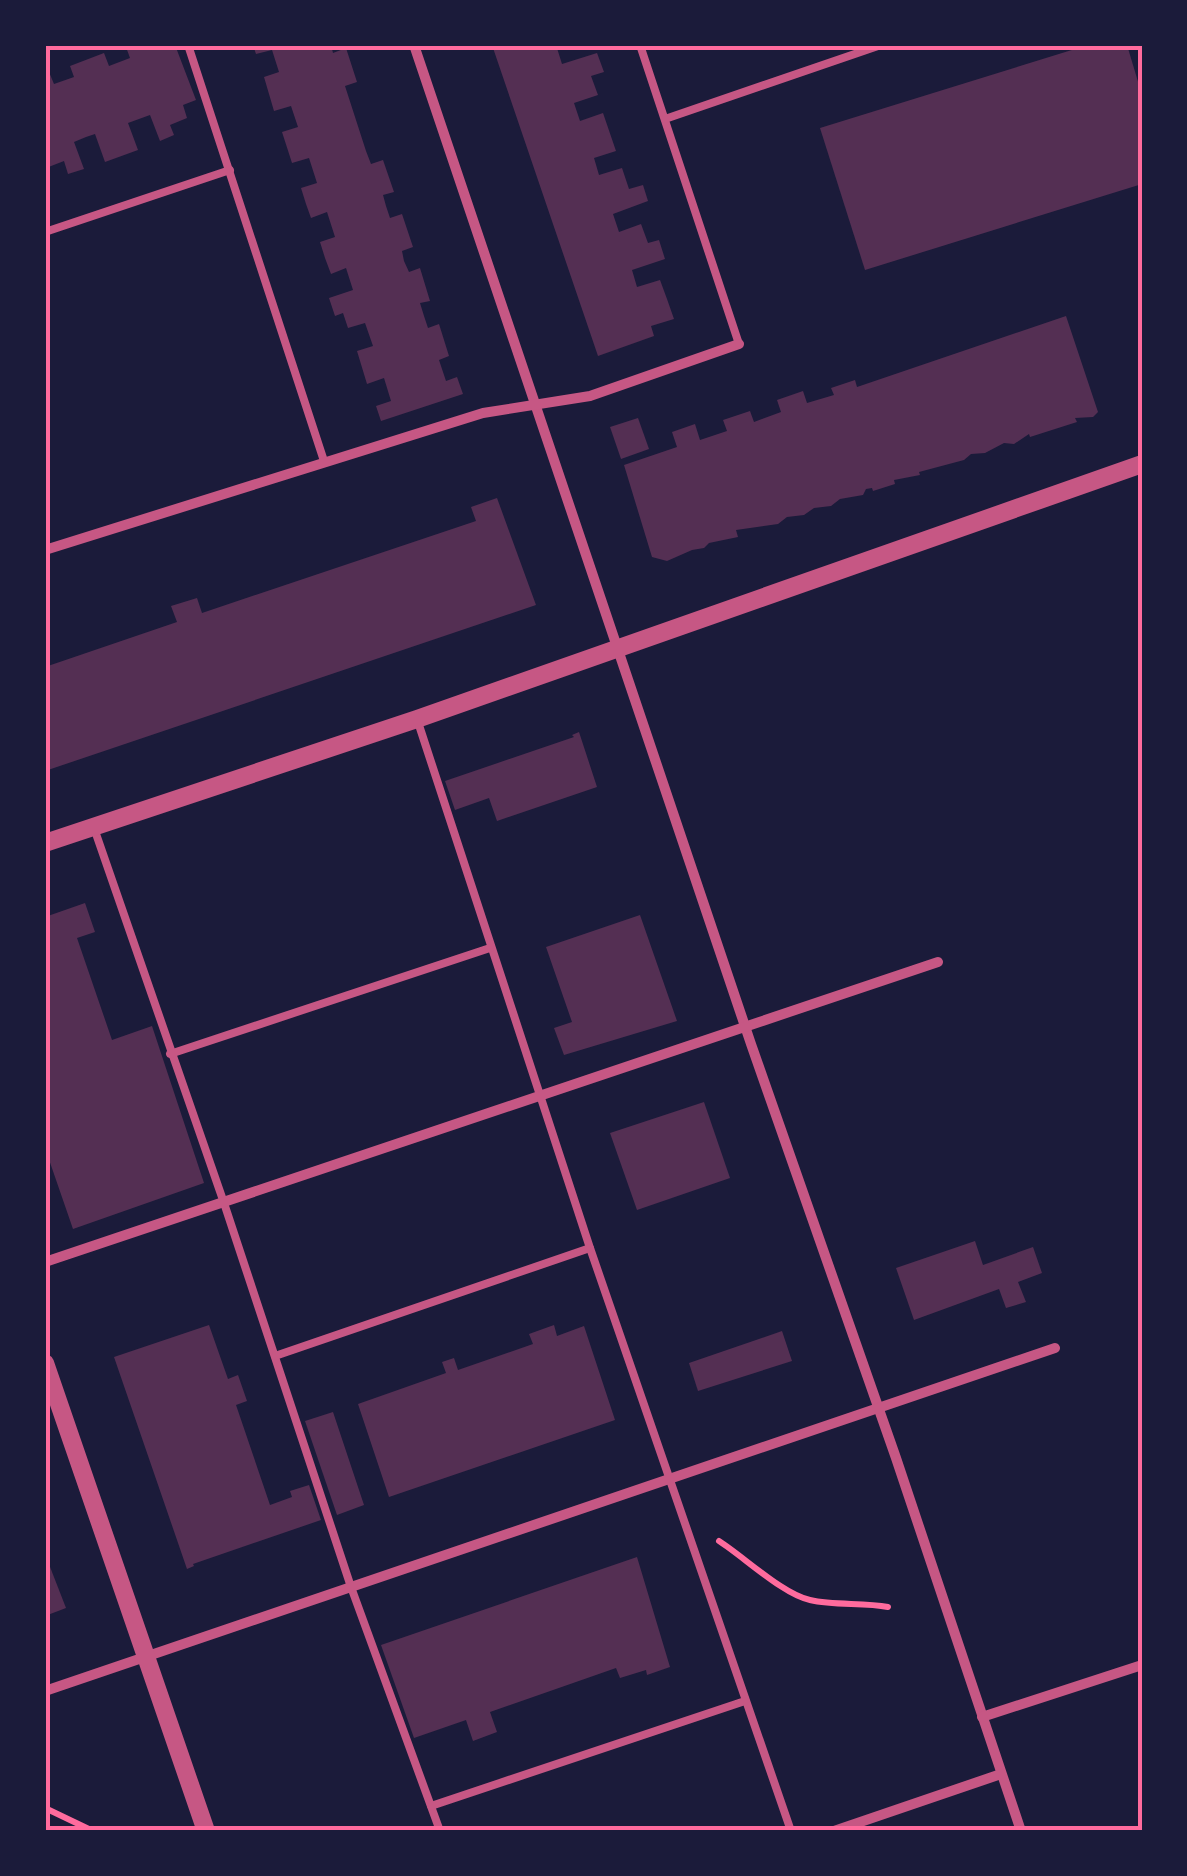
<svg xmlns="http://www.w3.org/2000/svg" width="1187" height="1876" font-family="'IBM Plex Sans',sans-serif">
  <rect width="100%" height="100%" fill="#1b1b3a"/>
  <g fill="#542f53">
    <path d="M130 45H175L196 100 183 105 187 118 170 125 174 135 160 141 150 115 128 123 138 150 105 162 95 134 86 137 74 142 84 169 68 174 64 161 46 168 45 74 49 72 54 84 74 77 70 66 104 53 109 66 130 58 126 47Z"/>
    <path d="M253 45H331L333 53 346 48 357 82 345 86 366 151 371 164 383 160 394 192 383 195 386 206 390 218 402 214 413 247 402 251 404 261 409 272 420 268 430 301 420 303 424 316 428 328 439 324 449 356 439 360 446 381 457 377 463 394 381 421 376 406 391 401 384 378 367 384 357 351 373 346 365 323 348 328 343 313 335 316 329 298 353 290 346 268 331 274 325 258 320 242 335 237 327 212 311 218 306 204 301 188 317 183 309 158 292 163 282 132 298 127 291 106 274 111 264 77 279 72 272 50 256 54Z"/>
    <path d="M492 45H556L562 64 597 53 604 72 591 76 598 95 574 103 580 121 603 113 616 151 594 158 599 175 622 168 629 189 643 185 648 201 613 214 619 232 641 224 648 243 659 240 665 259 632 270 637 287 660 280 667 299 674 319 651 326 654 336 598 356Z"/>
    <path d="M1088 45H1127L1142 95V184L865 270 820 128Z"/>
    <path d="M1066 316 1098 412 1093 417 1075 418 1077 422 1030 437 1029 434 1014 444 1004 443 985 453 971 454 964 460 919 472 920 475 894 480 895 484 873 491 872 488 866 489 863 495 840 499 831 506 814 508 804 515 787 517 778 524 736 530 738 537 709 543 704 548 692 550 667 561 652 557 624 465 677 447 672 432 695 424 700 440 727 431 723 420 750 411 754 422 781 412 777 400 803 391 807 403 834 395 831 388 855 380 857 387 860 386Z"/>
    <path d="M638 418 649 449 621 459 610 427Z"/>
    <path d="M497 498 536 605 45 771V667L177 622 171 606 197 598 202 613 476 521 471 507Z"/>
    <path d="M579 732 597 787 497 821 489 798 455 810 445 781 574 737 572 735Z"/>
    <path d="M85 903 95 932 77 938 112 1040 152 1026 204 1183 73 1229 45 1148V917Z"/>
    <path d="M640 915 677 1021 564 1055 554 1028 572 1022 546 947Z"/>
    <path d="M704 1102 730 1178 637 1210 610 1133Z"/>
    <path d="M975 1241 983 1265 1033 1247 1042 1273 1018 1282 1026 1302 1006 1308 999 1289 914 1320 896 1268Z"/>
    <path d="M209 1325 228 1379 238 1375 247 1401 236 1405 270 1505 292 1497 290 1491 309 1485 321 1520 193 1564 194 1566 187 1569 114 1357Z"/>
    <path d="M554 1325 557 1336 584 1326 615 1420 389 1497 358 1404 446 1373 442 1362 454 1358 458 1370 533 1344 529 1334Z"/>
    <path d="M782 1331 792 1361 698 1391 689 1363Z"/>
    <path d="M333 1412 364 1505 337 1515 305 1421Z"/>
    <path d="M45 1554 66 1608 45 1616Z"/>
    <path d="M637 1557 670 1667 647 1675 646 1670 620 1678 616 1668 490 1712 497 1732 473 1741 466 1720 414 1738 381 1645Z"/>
  </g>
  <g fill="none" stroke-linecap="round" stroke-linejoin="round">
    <g stroke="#ff6b9d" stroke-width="6">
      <path d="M719 1541C744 1557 784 1595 810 1600 835 1606 863 1602 888 1607"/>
      <path d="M45 1808 93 1831"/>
    </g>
    <g stroke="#c65784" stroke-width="8">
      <path d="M188 45 324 461"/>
      <path d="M640 45 739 344"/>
      <path d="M665 119 881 45"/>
      <path d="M45 232 230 170"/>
      <path d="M417 719 590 1248 791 1831"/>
      <path d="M94 828 224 1203 351 1587 440 1831"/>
      <path d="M170 1054 490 948"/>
      <path d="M275 1356 590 1248"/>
      <path d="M431 1806 745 1701"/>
    </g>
    <g stroke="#c65784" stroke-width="10">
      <path d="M414 45 751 1044 896 1458 1021 1831"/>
      <path d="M45 550 483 413 590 396 739 344"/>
      <path d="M45 1262 938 962"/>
      <path d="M45 1691 1055 1348"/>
      <path d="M982 1717 1142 1665"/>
      <path d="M834 1831 1001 1774"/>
    </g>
    <g stroke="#c65784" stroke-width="18">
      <path d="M45 843 417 719 1142 464"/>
      <path d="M45 1363 206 1831"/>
    </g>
  </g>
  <rect width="1187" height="1876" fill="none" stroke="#1b1b3a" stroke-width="95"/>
  <rect x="48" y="48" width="1092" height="1780" fill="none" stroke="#ff6b9d" stroke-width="4"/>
</svg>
